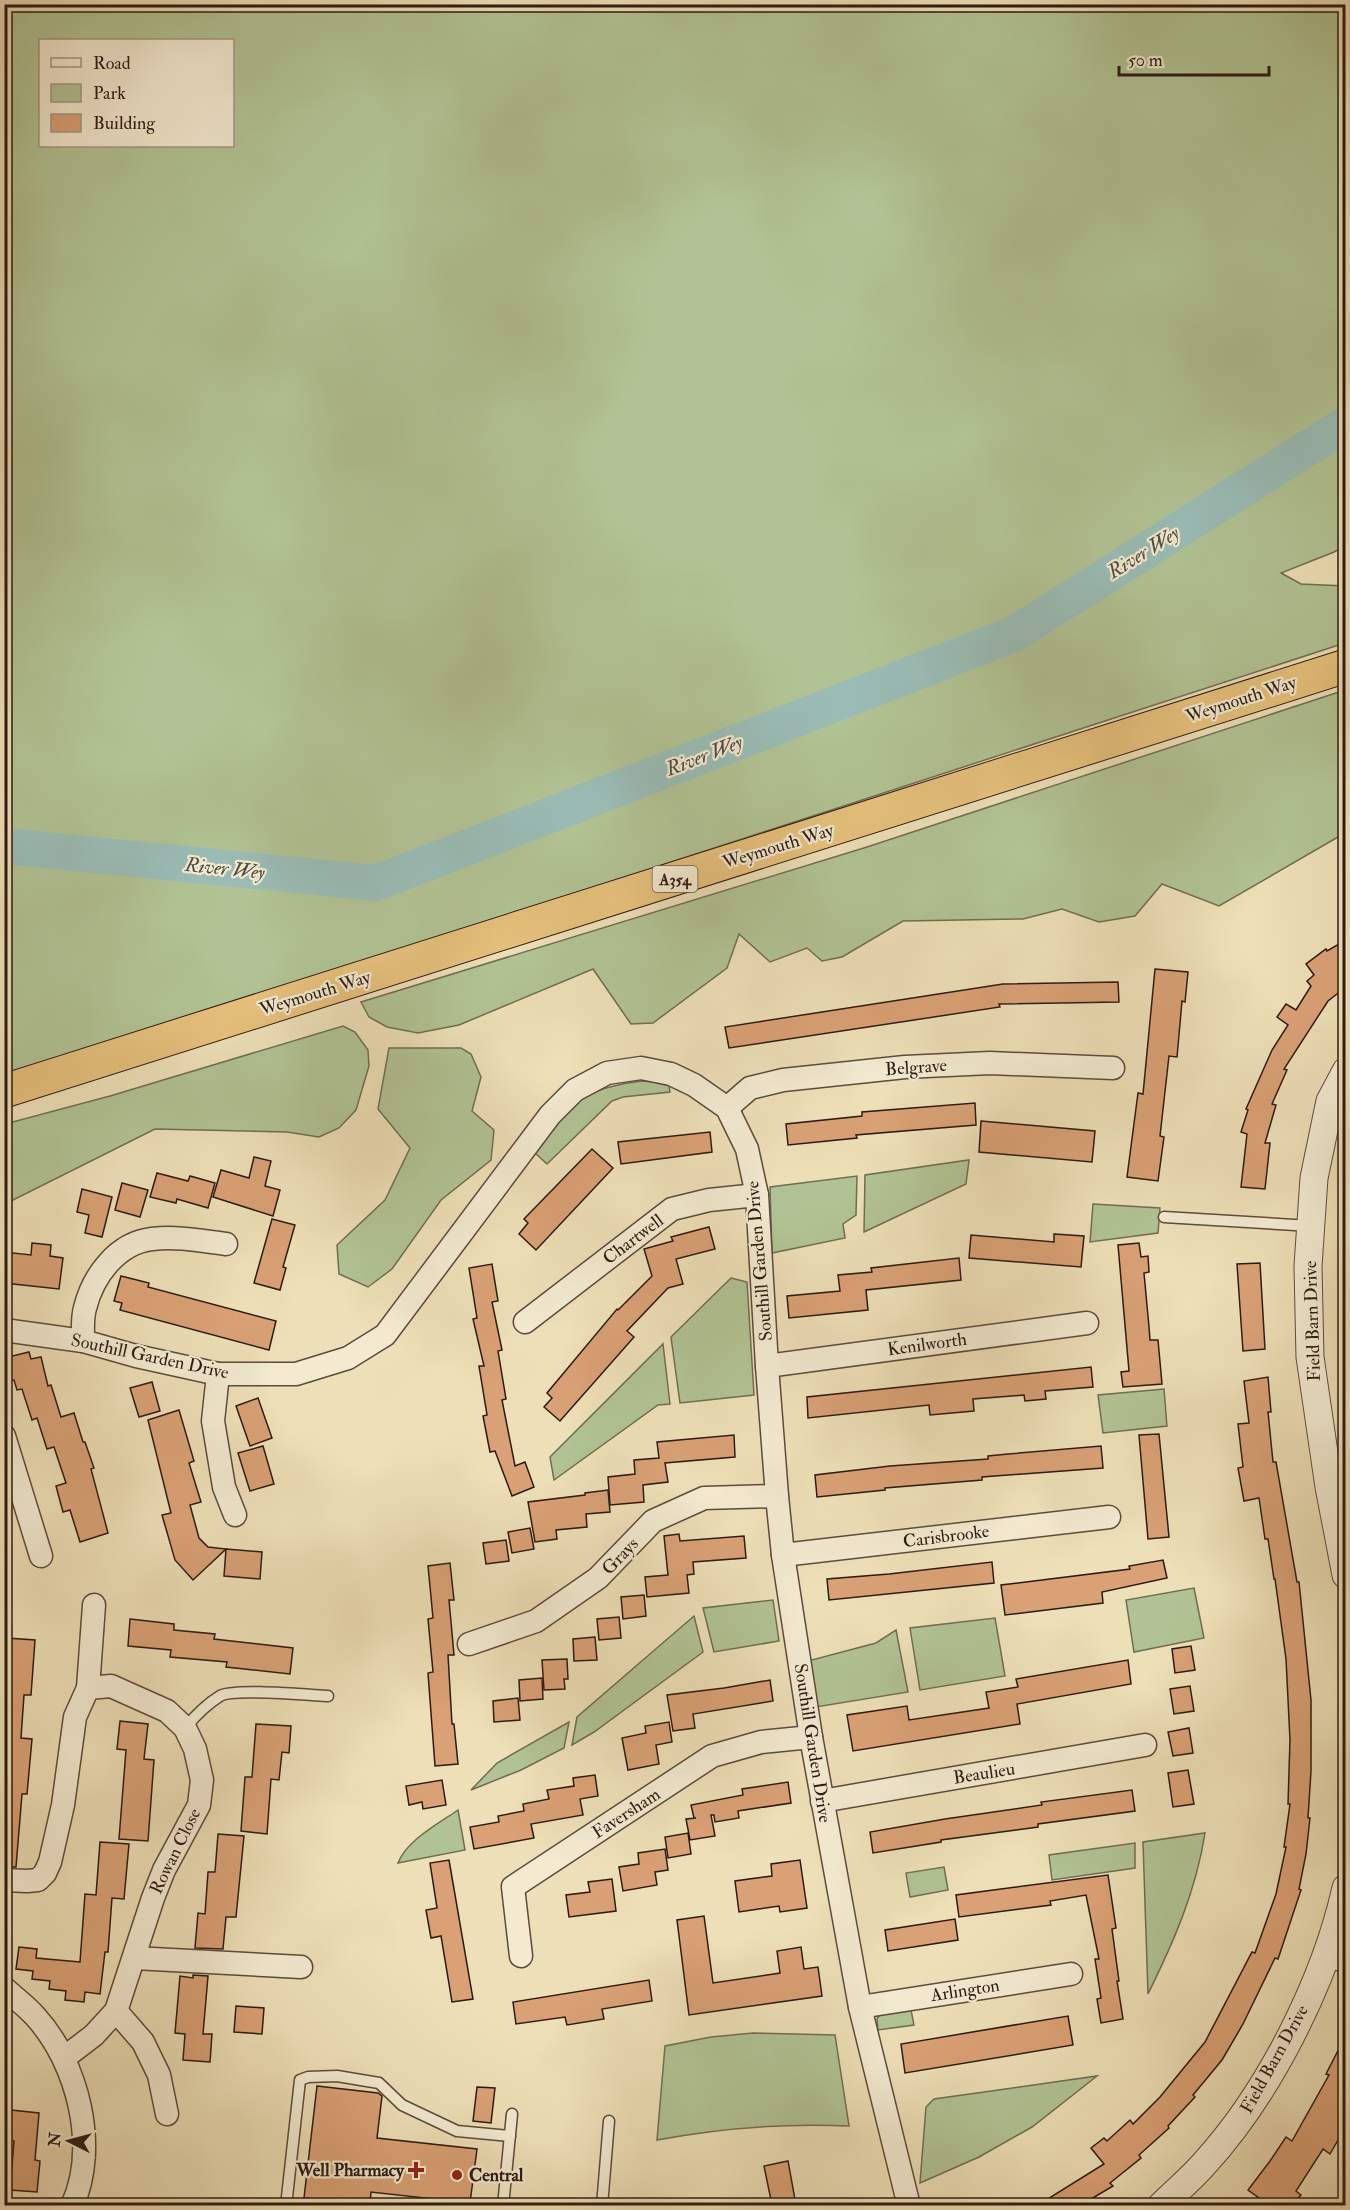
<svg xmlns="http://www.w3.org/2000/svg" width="1350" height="2210" font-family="'IM FELL Double Pica',serif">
  <rect width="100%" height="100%" fill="#eddfb7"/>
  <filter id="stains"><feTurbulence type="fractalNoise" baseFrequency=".00333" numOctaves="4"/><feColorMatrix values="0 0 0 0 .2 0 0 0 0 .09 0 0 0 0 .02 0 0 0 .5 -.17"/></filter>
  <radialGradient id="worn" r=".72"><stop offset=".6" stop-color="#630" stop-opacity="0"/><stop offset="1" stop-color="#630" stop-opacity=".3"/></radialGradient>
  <g fill="#b1c394" stroke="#6f6e54" stroke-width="1.5" fill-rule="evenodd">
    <path d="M4 5H1345V546L1334 552 1281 573 1301 584 1345 586V643L151 1031 5 1073ZM40 40H232V146H40Z"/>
    <path d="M1345 690V833L1219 906 1162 884 1135 916 1099 922 1062 909 1023 919 903 921 842 957 822 961 807 948 770 962 739 934 727 968 653 1023 631 1024 593 969 459 1025 418 1033 387 1027 369 1017 361 1002 867 847Z"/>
    <path d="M343 1026 355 1032 368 1050 369 1066 356 1110 339 1128 319 1137 287 1132 155 1129 5 1204V1124L110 1096Z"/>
    <path d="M389 1048H461L471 1054 481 1077 472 1111 494 1130 491 1160 441 1200 392 1269 368 1287 339 1274 337 1245 385 1200 410 1148 378 1109Z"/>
    <path d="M643 1081 658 1082 669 1086 670 1092 623 1097 612 1101 547 1164 535 1153C571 1105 579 1088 643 1081Z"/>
    <path d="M969 1160 966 1184 864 1232 865 1175Z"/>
    <path d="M857 1176 856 1215 843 1224 845 1238 772 1253 770 1187Z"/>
    <path d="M1093 1204 1160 1208 1158 1233 1090 1242Z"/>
    <path d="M731 1278 747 1282 754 1395 680 1403 671 1337Z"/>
    <path d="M663 1344 670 1404 658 1405 554 1480 550 1457Z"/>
    <path d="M1164 1389 1167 1426 1103 1433 1098 1395Z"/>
    <path d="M1194 1588 1204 1638 1134 1652 1126 1600Z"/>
    <path d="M773 1600 779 1641 714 1652 703 1608Z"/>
    <path d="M694 1616 703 1652 594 1732 572 1745 577 1717Z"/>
    <path d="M995 1618 1005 1676 920 1690 910 1628Z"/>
    <path d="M896 1630 908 1692 816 1707 808 1661 876 1643Z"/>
    <path d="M569 1722 564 1748 521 1770 471 1790 497 1763Z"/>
    <path d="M458 1810 465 1850 398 1863C407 1840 438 1824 458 1810Z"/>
    <path d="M1205 1833C1196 1891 1174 1941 1148 1994L1143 1842Z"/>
    <path d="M1135 1843V1868L1052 1880 1049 1855Z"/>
    <path d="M944 1867 948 1890 910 1897 906 1873Z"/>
    <path d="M910 2005 914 2025 878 2030 877 2019 881 2013Z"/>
    <path d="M753 2033 835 2035 849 2126C784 2123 721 2128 657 2140L665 2046 711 2037Z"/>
    <path d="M1097 2076 1032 2127 979 2157 920 2183 926 2107 934 2099Z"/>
  </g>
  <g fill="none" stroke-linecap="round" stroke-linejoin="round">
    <path stroke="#9abcb5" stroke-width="36" d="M4 846 376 883 1014 634 1346 424"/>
  </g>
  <g fill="#d9a175" stroke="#2d1a13" stroke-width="1.5">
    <path d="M1346 940V987L1328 1001 1284 1069 1287 1070 1272 1104 1276 1105 1265 1143H1270L1265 1189 1241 1187 1247 1134 1241 1132 1248 1110 1246 1109 1272 1050 1288 1025 1277 1017 1286 1004 1296 1010 1311 986 1307 981 1314 975 1306 964 1326 949 1327 951Z"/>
    <path d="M1155 969 1188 972 1185 1002 1182 1001 1177 1057 1169 1056 1160 1136 1164 1137 1158 1181 1127 1177 1138 1093 1143 1094Z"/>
    <path d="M1118 982 1119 1002 999 1004 1000 1007 729 1048 725 1027 1003 984Z"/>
    <path d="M975 1103 976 1125 856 1135 857 1138 788 1145 786 1124 862 1116V1112Z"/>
    <path d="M981 1121 1095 1131 1092 1162 979 1152Z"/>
    <path d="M710 1132 712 1152 621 1164 618 1142Z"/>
    <path d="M592 1149 613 1168 536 1250 519 1234 528 1223 524 1219Z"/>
    <path d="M254 1157 271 1161 265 1186 280 1190 273 1216 213 1197 221 1170 249 1178Z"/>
    <path d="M157 1173 188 1181 190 1176 215 1183 208 1208 177 1199 176 1203 150 1197Z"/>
    <path d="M122 1183 148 1190 140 1217 115 1210Z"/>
    <path d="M82 1189 112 1197 102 1237 85 1233 89 1215 77 1212Z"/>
    <path d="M272 1219 295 1225 283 1267 286 1268 280 1290 254 1283Z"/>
    <path d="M709 1227 715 1249 676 1259 683 1284 668 1288 627 1331 634 1337 560 1421 544 1407 552 1398 547 1393 617 1309 618 1310 652 1276 644 1249 673 1241 671 1237Z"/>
    <path d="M1054 1234 1084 1236 1081 1267 969 1258 971 1235 1054 1242Z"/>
    <path d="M32 1243 51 1245 50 1256 63 1258 59 1289 4 1283V1252L31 1255Z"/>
    <path d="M1139 1243 1141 1257 1148 1256 1149 1272 1144 1273 1149 1327 1150 1340H1158L1162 1384 1123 1387 1121 1372 1129 1371 1118 1245Z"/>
    <path d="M959 1258 961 1280 866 1290 868 1310 789 1318 787 1296 840 1291 838 1275 872 1272 871 1268Z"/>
    <path d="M1260 1263 1265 1349 1243 1351 1237 1264Z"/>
    <path d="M492 1264 498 1301 492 1302 502 1350 498 1351 506 1399 502 1400 515 1466 525 1462 534 1487 512 1496 495 1451 490 1452 483 1416 487 1415 479 1366H484L473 1319 477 1318 469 1268Z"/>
    <path d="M121 1276 149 1283 148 1287 276 1321 269 1350 120 1310 122 1303 114 1301Z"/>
    <path d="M29 1352 31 1359 41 1357 48 1386 51 1385 61 1417 74 1413 83 1442H85L94 1468 91 1469 108 1533 80 1542 70 1510 63 1512 56 1486 66 1483 54 1447 47 1449 37 1418 32 1420 22 1389 17 1390 14 1380 4 1382V1358Z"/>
    <path d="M1091 1367 1093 1387 1045 1391 1046 1399 1025 1401 1024 1395 973 1399 974 1411 930 1415 929 1405 808 1418 807 1397Z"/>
    <path d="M1268 1377 1271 1412H1268L1273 1462H1276L1297 1582H1299L1311 1700V1771L1308 1818H1310L1306 1854 1299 1889 1301 1890 1278 1959 1275 1958 1243 2024 1222 2060 1193 2095 1195 2097 1168 2126 1169 2128 1139 2155 1141 2158 1110 2183 1113 2186 1081 2205H1038L1104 2164 1091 2148 1104 2138 1107 2141 1130 2120 1133 2124 1160 2097 1205 2042 1252 1952 1255 1953 1276 1894 1286 1847H1284L1290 1804H1288L1290 1740 1286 1659 1275 1579H1274L1268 1539H1265L1259 1498 1244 1501 1238 1468 1243 1467 1238 1424 1249 1423 1244 1381Z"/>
    <path d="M152 1382 160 1411 139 1417 130 1388Z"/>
    <path d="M258 1398 272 1438 250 1446 236 1406Z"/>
    <path d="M179 1410 194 1461 189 1463 201 1502 190 1505 199 1538 208 1547 226 1549 193 1580 175 1560 162 1515 171 1513 148 1420Z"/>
    <path d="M1159 1434 1169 1537 1148 1539 1139 1435Z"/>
    <path d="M734 1435 735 1457 665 1463 668 1482 643 1485 644 1502 610 1505 608 1477 635 1474 634 1460 659 1458 657 1442Z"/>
    <path d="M263 1446 274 1484 250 1491 238 1453Z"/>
    <path d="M1101 1446 1103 1468 982 1477V1480L885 1488V1490L817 1497 815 1475 890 1466 988 1459V1456L1008 1454Z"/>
    <path d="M608 1490 610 1512 586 1514 587 1527 556 1530 557 1539 535 1542 528 1502 585 1495V1493Z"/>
    <path d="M530 1528 534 1549 512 1553 508 1532Z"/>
    <path d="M679 1534 680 1541 744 1536 746 1558 693 1562 694 1574 687 1575 689 1593 647 1597 645 1577 668 1575 664 1536Z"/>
    <path d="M506 1540 509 1561 486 1564 483 1543Z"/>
    <path d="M226 1549 262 1552 260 1579 224 1576Z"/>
    <path d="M1163 1560 1167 1578 1102 1592 1103 1603 1005 1615 1001 1585 1130 1569 1129 1566Z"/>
    <path d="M992 1562 994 1583 829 1600 827 1579 889 1574Z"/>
    <path d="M450 1563 454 1600H449L454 1655H448L452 1724H454L458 1764 435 1766 428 1673 433 1672 428 1619 433 1618 428 1566Z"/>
    <path d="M644 1595 646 1616 623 1619 621 1597Z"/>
    <path d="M619 1617 621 1638 599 1640 597 1619Z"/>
    <path d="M130 1619 174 1624V1630L215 1634 214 1639 293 1648 290 1674 226 1667 227 1662 170 1657 171 1650 128 1646Z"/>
    <path d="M595 1637 597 1660 574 1661 573 1639Z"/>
    <path d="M7 1638 35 1640 31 1695H24L21 1738 32 1739 27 1794H22L16 1867H4V1674Z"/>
    <path d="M1191 1646 1195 1670 1175 1673 1172 1649Z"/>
    <path d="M567 1659 568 1679H564L565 1689 544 1690 542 1660Z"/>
    <path d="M1128 1660 1131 1684 1017 1704 1020 1724 853 1751 847 1715 907 1706 909 1720 989 1708 986 1692 1018 1687 1016 1679Z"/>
    <path d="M542 1678 543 1699 520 1701 519 1680Z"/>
    <path d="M770 1680 773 1701 693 1714 695 1728 673 1731 667 1695 724 1688Z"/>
    <path d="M1190 1686 1194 1711 1174 1714 1170 1689Z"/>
    <path d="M518 1698 520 1720 494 1722 493 1701Z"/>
    <path d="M120 1721 148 1724 144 1759 154 1760 148 1841 119 1839 126 1750 117 1749Z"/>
    <path d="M669 1722 672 1742 656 1745 659 1764 628 1770 622 1738 646 1733 645 1726Z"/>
    <path d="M256 1724 291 1726 289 1753 282 1752 279 1780 271 1779 267 1834 241 1831 245 1777H252Z"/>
    <path d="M1189 1728 1193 1753 1173 1756 1168 1732Z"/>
    <path d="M1188 1770 1194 1804 1173 1807 1168 1773Z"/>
    <path d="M595 1775 598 1796 580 1799 583 1815 531 1824 534 1838 474 1849 470 1827 499 1822 498 1816 524 1811 523 1804 549 1799 547 1790 574 1786 573 1778Z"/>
    <path d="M442 1780 446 1805 423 1809 422 1802 409 1805 406 1786Z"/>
    <path d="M788 1782 791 1803 738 1811 739 1818 715 1822 714 1815H711L715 1836 690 1840 686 1819 696 1818H694L691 1805 743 1795 742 1789Z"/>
    <path d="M1132 1790 1135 1811 1038 1824V1827L941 1840V1842L873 1853 870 1832 945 1819 1042 1805 1041 1802Z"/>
    <path d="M688 1833 691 1854 668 1858 665 1837Z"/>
    <path d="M218 1834 244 1836 236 1917H226L223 1949 195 1948 198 1913 205 1914 208 1872H215Z"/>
    <path d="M100 1842 129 1844 124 1899 112 1898 108 1952H105L100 1994 85 1992 84 2002 65 2000 66 1991 49 1989 50 1981 32 1979 33 1971 16 1969 19 1947 37 1949 36 1958 80 1962 85 1894 96 1895Z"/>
    <path d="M665 1849 668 1870 655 1872 657 1885 623 1891 619 1867 639 1864 638 1853Z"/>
    <path d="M449 1860 473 1999 452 2002 441 1936 431 1938 426 1910 437 1908 430 1863Z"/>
    <path d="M800 1860 807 1908 780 1912 779 1906 739 1912 735 1881 772 1876 771 1864Z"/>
    <path d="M1108 1875 1116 1928 1112 1929 1119 1981H1117L1123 2019 1101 2023 1097 1999 1101 1998 1095 1959H1099L1086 1895 1050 1901 1051 1905 959 1917 956 1895Z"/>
    <path d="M612 1879 616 1911 569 1917 566 1895 590 1892 588 1882Z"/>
    <path d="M704 1916 713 1983 780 1973 777 1951 801 1947 804 1969 818 1967 822 1996 689 2015 677 1920Z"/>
    <path d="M955 1919 958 1940 888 1951 885 1930Z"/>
    <path d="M193 1975 208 1976 203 2034H212L210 2062 183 2060 185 2034 175 2033 180 1976 193 1978Z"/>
    <path d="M649 1980 652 2001 602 2009 604 2019 567 2025 565 2017 516 2024 513 2002Z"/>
    <path d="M236 2006 264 2008 262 2034 234 2032Z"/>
    <path d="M1068 2016 1073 2045 905 2073 901 2044Z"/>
    <path d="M1346 2035V2126L1330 2154 1323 2149 1296 2191 1301 2195 1292 2205H1253L1259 2198 1248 2190 1270 2161 1286 2137 1292 2141 1329 2075 1326 2074Z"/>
    <path d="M317 2086 378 2093 382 2096 377 2138 477 2149 470 2203 371 2192 370 2205H341V2202L304 2198Z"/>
    <path d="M477 2087 495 2088 491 2123 473 2121Z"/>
    <path d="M11 2110 39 2113 35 2160 40 2161 37 2192 10 2190 14 2141 9 2140Z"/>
    <path d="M788 2161 796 2205H772L764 2166Z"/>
  </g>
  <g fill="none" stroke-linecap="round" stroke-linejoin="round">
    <g stroke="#5d4b3c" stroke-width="13">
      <g id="service">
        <path d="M1164 1217 1311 1226"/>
        <path d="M185 1728C195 1716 207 1704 220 1696 232 1688 309 1695 328 1696"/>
        <path d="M286 2206 300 2080 308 2077 337 2076 379 2083 402 2105 457 2131 510 2136"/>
        <path d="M503 2206 512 2114"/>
        <path d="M602 2206 609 2121"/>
      </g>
    </g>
    <g stroke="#5d4b3c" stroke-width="25">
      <g id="minor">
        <path d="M727 1108 750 1088 783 1080 905 1067 990 1063 1113 1068"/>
        <path d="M525 1322 672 1209 709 1200 757 1195"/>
        <path d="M4 1330 83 1341 136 1356 218 1374H296L348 1358 385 1335 550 1115 575 1090 607 1073 641 1068 671 1074 694 1085 727 1108 747 1149 757 1195 767 1366 777 1496 783 1555 811 1737 860 2007 909 2206"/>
        <path d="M83 1341C83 1330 82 1318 85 1308 93 1276 117 1243 152 1239 177 1236 202 1241 226 1244"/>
        <path d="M767 1366 1087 1323"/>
        <path d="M218 1374 213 1421 224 1487 235 1515"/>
        <path d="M4 1436 41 1556"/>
        <path d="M783 1555 1109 1517"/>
        <path d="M469 1644 536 1621 598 1578 653 1521 704 1498 777 1496"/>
        <path d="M822 1801 1145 1745"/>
        <path d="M4 1880 27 1881 38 1880 45 1873 50 1862 63 1805 75 1717 88 1688 94 1605"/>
        <path d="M521 1956 513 1887 712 1756 761 1742 811 1737"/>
        <path d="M1327 1956 1346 1961"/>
        <path d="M134 1958 301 1967"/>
        <path d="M4 1988C15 1998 26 2006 35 2016 78 2063 99 2147 72 2206"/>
        <path d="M860 2007 1071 1974"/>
        <path d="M116 2011 143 2042 159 2075 167 2114"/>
        <path d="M64 2058 94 2035 116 2011 153 1898 164 1870 199 1805 202 1780 195 1749 185 1728 167 1711 111 1686 88 1688"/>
      </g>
    </g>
    <g stroke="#5d4b3c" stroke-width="29">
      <g id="tertiary">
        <path d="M1346 1071 1330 1101 1314 1178 1308 1266 1310 1357 1329 1487 1346 1575"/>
        <path d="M1161 2206C1175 2192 1191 2179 1204 2164 1269 2093 1325 1982 1346 1888"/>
      </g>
    </g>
    <g stroke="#2d1a13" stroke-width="35">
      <path id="trunk" d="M4 1091 1346 666"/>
    </g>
    <use href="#service" stroke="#f3ead0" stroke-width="10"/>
    <use href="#minor" stroke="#f3ead0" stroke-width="22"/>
    <use href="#tertiary" stroke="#f3ead0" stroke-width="27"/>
    <use href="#trunk" stroke="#e6c07c" stroke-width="33"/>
  </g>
  <g fill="#8f2418" stroke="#f3ead0" stroke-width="2">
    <path d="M413 2161h6v6h6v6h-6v6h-6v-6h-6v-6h6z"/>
    <circle cx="457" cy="2175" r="6"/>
  </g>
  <g text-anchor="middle" stroke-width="4.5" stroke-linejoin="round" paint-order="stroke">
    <rect fill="#f3ead0" stroke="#68584c" stroke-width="1.5" x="652.5" y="866" width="45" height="26" rx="4.5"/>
    <g font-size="16" font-weight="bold" fill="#2d1a13">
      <text x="675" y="885">A354</text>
    </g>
    <g font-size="18" fill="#2d1a13" stroke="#f3ead0">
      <text transform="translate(1241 699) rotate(-18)" y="6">Weymouth Way</text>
      <text transform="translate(778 846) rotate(-17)" y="6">Weymouth Way</text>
      <text transform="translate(315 993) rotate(-17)" y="6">Weymouth Way</text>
      <text transform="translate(916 1067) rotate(-4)" y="6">Belgrave</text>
      <text transform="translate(633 1239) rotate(-37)" y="6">Chartwell</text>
      <text transform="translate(759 1261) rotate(-95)" y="6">Southill Garden Drive</text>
      <text transform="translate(1312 1321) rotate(-92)" y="6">Field Barn Drive</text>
      <text transform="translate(927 1344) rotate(-8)" y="6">Kenilworth</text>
      <text transform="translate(150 1356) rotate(12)" y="6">Southill Garden Drive</text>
      <text transform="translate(946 1536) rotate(-7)" y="6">Carisbrooke</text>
      <text transform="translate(620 1556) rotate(-46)" y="6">Grays</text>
      <text transform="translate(813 1743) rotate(81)" y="6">Southill Garden Drive</text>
      <text transform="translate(984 1773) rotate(-9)" y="6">Beaulieu</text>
      <text transform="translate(626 1813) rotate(-33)" y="6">Faversham</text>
      <text transform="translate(175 1851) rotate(-64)" y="6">Rowan Close</text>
      <text transform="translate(965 1990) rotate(-9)" y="6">Arlington</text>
      <text transform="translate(1274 2059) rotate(-61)" y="6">Field Barn Drive</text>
    </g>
    <g font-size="18" font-weight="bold" fill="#2d1a13" stroke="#f3ead0" text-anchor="end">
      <text x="404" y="2176">Well Pharmacy</text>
      <text x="469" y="2181" text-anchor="start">Central</text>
    </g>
    <g font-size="20" font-style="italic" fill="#4e4b44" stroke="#f3ead0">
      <text transform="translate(1143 552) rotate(-32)" y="7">River Wey</text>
      <text transform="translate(704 755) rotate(-21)" y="7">River Wey</text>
      <text transform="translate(225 868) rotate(6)" y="7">River Wey</text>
    </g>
  </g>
  <rect width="1350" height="2210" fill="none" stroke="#eddfb7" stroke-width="24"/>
  <rect x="6" y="6" width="1338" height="2198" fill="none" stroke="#2d1a13" stroke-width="3"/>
  <rect x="12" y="12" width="1326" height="2186" fill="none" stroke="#2d1a13" stroke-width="1.5"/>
  <rect x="39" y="39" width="195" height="108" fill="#f3ead0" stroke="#a49784" stroke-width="1.5"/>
  <rect x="51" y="58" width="30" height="9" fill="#f3ead0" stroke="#a49784" stroke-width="1.5"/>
  <text x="93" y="69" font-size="18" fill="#2d1a13">Road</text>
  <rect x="51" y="84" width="30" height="18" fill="#b1c394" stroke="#a49784" stroke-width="1.5"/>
  <text x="93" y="99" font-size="18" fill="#2d1a13">Park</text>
  <rect x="51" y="114" width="30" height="18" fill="#d9a175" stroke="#a49784" stroke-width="1.5"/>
  <text x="93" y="129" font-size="18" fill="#2d1a13">Building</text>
  <g transform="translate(69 2141) rotate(276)" stroke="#f3ead0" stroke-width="4.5" paint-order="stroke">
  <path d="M0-4.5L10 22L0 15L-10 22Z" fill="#2d1a13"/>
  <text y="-9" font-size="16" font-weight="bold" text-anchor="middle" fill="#2d1a13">N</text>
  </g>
  <path d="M1119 66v9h150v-9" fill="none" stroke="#2d1a13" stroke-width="3"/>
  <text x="1128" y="66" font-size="18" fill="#2d1a13" stroke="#f3ead0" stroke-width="4.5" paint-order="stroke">50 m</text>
  <rect width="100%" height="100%" filter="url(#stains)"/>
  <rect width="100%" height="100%" fill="url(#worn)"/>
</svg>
